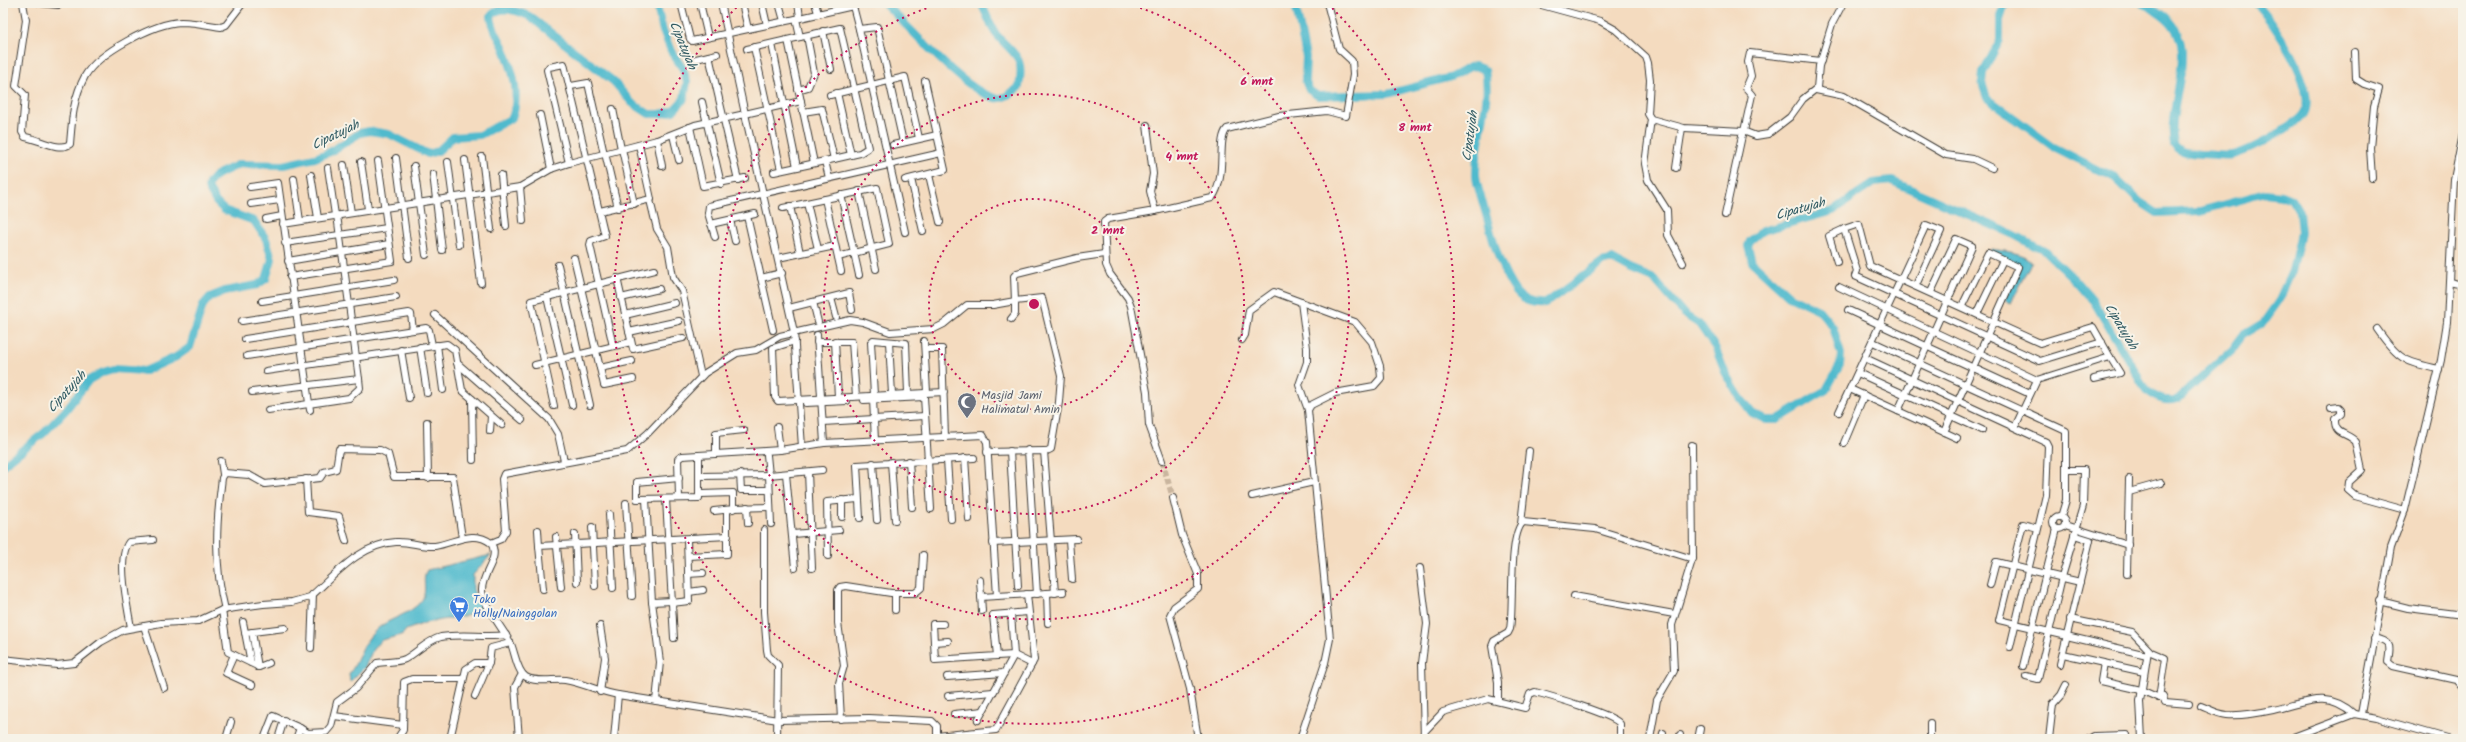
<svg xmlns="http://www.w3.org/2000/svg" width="2466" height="742" font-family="Kalam,sans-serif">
  <rect width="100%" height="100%" fill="#f7f3e8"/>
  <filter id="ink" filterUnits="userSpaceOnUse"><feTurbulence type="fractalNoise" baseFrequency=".025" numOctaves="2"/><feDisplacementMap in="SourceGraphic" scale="8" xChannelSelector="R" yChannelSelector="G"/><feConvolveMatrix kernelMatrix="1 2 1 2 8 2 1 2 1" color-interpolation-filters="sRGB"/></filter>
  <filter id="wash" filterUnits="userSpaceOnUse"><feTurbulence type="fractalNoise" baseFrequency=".012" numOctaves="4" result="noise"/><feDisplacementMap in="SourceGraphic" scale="16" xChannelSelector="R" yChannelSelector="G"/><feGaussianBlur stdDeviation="0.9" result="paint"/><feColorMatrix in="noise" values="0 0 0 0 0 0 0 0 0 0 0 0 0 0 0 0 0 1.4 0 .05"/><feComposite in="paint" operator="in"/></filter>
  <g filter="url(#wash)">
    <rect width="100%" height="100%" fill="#f4dbbf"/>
    <g fill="#50bacd" stroke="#366b74">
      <path d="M1991 249C2003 251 2025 252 2032 263L2011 303 2005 301 2020 267 1990 252Z"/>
      <path d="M491 555 473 575V589L481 609 480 613 425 623 406 630 402 635 382 640 374 647 365 667 350 682 349 674C361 658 360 645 376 630 388 618 411 615 422 600 428 590 421 578 427 570Z"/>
    </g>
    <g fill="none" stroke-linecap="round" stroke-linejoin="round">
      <g stroke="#50bacd" stroke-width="8">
        <path d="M884 3C910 27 963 90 995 98 1004 100 1012 92 1019 87 1025 54 1014 56 996 34 990 25 986 13 981 3"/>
        <path d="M1295 3 1306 57 1305 80 1309 90 1318 96 1387 94 1451 77 1470 67 1475 66 1485 70C1492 105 1475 139 1476 175 1476 184 1481 195 1483 204 1492 234 1498 267 1516 292 1524 302 1535 304 1546 303L1602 262 1612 259 1630 269 1654 279 1685 315 1699 324 1715 347 1725 372 1739 396 1752 413 1766 420H1777L1826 390 1840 365 1841 354 1833 327 1819 310 1789 296 1752 262 1748 246 1750 241 1762 231 1833 211 1873 183 1892 181 2014 235 2046 252 2075 280 2094 302 2146 390C2157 398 2164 403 2178 399L2232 350 2243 335 2263 323 2278 302 2292 271 2301 233 2299 212 2291 199 2281 195 2265 193 2200 211 2157 213 2139 201 2115 178 2052 146 1987 98 1982 83 1983 73 2000 40V19L2005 3"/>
        <path d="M2143 3C2150 5 2155 10 2161 14 2205 45 2165 100 2174 144 2180 153 2191 153 2201 154 2211 154 2222 157 2232 155 2248 152 2295 127 2304 113 2318 89 2273 20 2255 3"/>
        <path d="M3 465 44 433 65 411 89 380 103 372 113 369 145 371 176 357 190 347 203 305 210 297 225 291 257 285 266 279 272 259 266 239 254 221 224 210 216 202 208 188 209 183 216 175 240 164 283 165 315 158 330 152 360 133 370 131 389 134 428 154 438 151 453 137 480 135 512 118C520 95 514 74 505 51 500 38 492 30 491 16 500 4 518 11 529 16L613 81 632 103 649 114H660L673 111 684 99 687 82 683 69 671 51 663 31 656 3"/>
      </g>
    </g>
  </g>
  <g filter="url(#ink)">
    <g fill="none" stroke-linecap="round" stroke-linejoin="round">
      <path stroke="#c9b59e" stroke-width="6" stroke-dasharray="6 3" stroke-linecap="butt" d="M1162 461 1173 498"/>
      <g stroke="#3c3934" stroke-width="8">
        <g id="minor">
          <path d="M23 3 26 20 16 86 25 95 22 132 25 137C39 139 59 152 70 144 72 120 73 98 85 76 98 53 154 23 181 22 194 22 208 25 221 27L226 25 243 3"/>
          <path d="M40 3 58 5"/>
          <path d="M681 3 690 39 692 41 748 29 742 3"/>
          <path d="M700 3 708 37"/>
          <path d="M721 3 745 114 801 101"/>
          <path d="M779 3 784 21"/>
          <path d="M798 3 800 17"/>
          <path d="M815 3 818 13"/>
          <path d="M1534 3 1600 21 1616 30 1646 57 1648 63 1650 80 1648 114 1651 119 1684 128 1743 131 1756 136 1768 134 1790 117 1803 99 1817 88 1819 66 1832 24 1843 3"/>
          <path d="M767 25 796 19"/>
          <path d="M748 29 767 25 762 3"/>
          <path d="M823 31 831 69"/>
          <path d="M788 40 814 163"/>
          <path d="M772 44 797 167"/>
          <path d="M754 47 781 170"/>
          <path d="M747 49 800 37"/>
          <path d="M2355 52 2356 79 2364 84 2379 89 2374 106 2370 148 2372 178"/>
          <path d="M709 56 738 180"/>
          <path d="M696 59 717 54"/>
          <path d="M571 86 588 83 604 154"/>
          <path d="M798 90 808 87 814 73 807 36"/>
          <path d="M1816 90 1844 96 1946 155 1973 159 1992 168"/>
          <path d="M837 93 851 155"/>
          <path d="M830 95 905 77 919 138"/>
          <path d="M702 102 721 184"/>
          <path d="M613 109 621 149"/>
          <path d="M803 112 822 109 834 159"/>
          <path d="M540 115 551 169"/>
          <path d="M1651 119 1645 164 1648 180 1667 210 1668 235 1683 263"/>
          <path d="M1147 125 1153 174 1150 191 1155 211 1108 219 1104 222 1106 265 1110 274 1128 298 1131 306 1147 392 1149 425 1162 461"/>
          <path d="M690 127 703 186 745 178"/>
          <path d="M1744 131 1752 95 1746 88 1751 76 1748 62 1750 53 1821 61"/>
          <path d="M673 135 679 160"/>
          <path d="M657 140 662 166"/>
          <path d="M903 142 877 27 859 29 905 232"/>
          <path d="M893 145 937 135"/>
          <path d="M622 149 634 204"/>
          <path d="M605 153 618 208"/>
          <path d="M482 157 491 229"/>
          <path d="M396 158 409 258"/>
          <path d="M465 160 481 283"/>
          <path d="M361 162 368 209"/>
          <path d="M448 162 459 245"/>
          <path d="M569 163 547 70 549 67 564 64 605 236 591 241 590 245 613 346"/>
          <path d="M344 165 351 213"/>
          <path d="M414 166 426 255"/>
          <path d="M328 168 335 215"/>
          <path d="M1676 168 1682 128"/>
          <path d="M774 172 825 161"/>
          <path d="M433 174 442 250"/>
          <path d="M311 175 318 218"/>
          <path d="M501 175 506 226"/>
          <path d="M929 175 940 222"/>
          <path d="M829 178 825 161 860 153 868 148 840 28 800 37 796 19 853 6 859 29"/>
          <path d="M294 179 300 221"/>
          <path d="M911 179 923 231"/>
          <path d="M905 180 945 170 925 81"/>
          <path d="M250 187 278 183 310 410"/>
          <path d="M520 187 523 221"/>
          <path d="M859 191 876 269"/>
          <path d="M841 195 859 275"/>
          <path d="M825 199 841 271"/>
          <path d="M650 200 657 229 668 247 673 277 682 291 701 376"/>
          <path d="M807 203 818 249"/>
          <path d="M251 204 280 200"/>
          <path d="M790 206 800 253"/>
          <path d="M783 208 877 188 889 244 838 257"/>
          <path d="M600 211 651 199 639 145"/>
          <path d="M1155 211 1212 198C1228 176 1216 141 1227 129L1279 116 1327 111 1346 116 1353 75 1352 61 1339 49 1327 3"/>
          <path d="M1725 215 1743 131"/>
          <path d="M747 216 773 330"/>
          <path d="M266 219 282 216"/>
          <path d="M730 220 735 241"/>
          <path d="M283 224 520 187 551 169 569 163 657 140 695 125 745 114 794 332 802 447"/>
          <path d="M711 224 755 214"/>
          <path d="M715 237 708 213 709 206 941 153"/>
          <path d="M285 243 387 228"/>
          <path d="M574 258 604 385 633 379"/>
          <path d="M778 258 835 246"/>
          <path d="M288 261 389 244"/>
          <path d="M1837 262 1829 236 1844 229"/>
          <path d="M558 265 590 405"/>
          <path d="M290 277 392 261 378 161"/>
          <path d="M617 278 633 349 683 338"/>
          <path d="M761 278 782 273"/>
          <path d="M2449 282 2463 285"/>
          <path d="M1839 287 2037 380 2110 357 2120 373 2094 379"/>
          <path d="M547 297 572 405"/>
          <path d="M621 298 659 289"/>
          <path d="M831 298 836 317"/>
          <path d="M262 301 394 280"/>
          <path d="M813 302 818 322"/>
          <path d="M1301 302 1307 348V362L1299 385 1308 410"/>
          <path d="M789 308 849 293 852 310"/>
          <path d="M1848 310 2030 394"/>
          <path d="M1977 314 2003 260"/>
          <path d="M435 315 549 419 558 434 564 461"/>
          <path d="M625 315 675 303"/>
          <path d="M1011 319 1015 314V301L1042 298 1061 376 1059 402 1051 449 1045 452"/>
          <path d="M242 321 396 297"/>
          <path d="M2377 329C2398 359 2404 362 2439 369"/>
          <path d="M629 332 679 321"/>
          <path d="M817 335 824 443"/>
          <path d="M245 339 409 313 411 314 413 330"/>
          <path d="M1242 340 1245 335 1249 310 1274 292 1355 322 1372 342 1380 366 1381 378 1374 386 1335 393 1311 405 1308 410 1330 639 1325 663 1300 739"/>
          <path d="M795 341 773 348 775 397 778 401 944 392"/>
          <path d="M835 341 838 397"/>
          <path d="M924 341 927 392"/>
          <path d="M817 342H852L856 396"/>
          <path d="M889 342 892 394"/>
          <path d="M1873 342 2066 431V500L2061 517"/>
          <path d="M2102 342 2040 361 1855 276 1857 271 1844 229 1859 224 1870 266 2040 343 2093 327 2110 357"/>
          <path d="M437 345 443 390"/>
          <path d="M420 347 427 393"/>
          <path d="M925 349H942L945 437"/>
          <path d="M401 350 409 398"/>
          <path d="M247 356 426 328 429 330 432 345"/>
          <path d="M1865 358 2046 442 2048 446 2046 495 2010 647"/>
          <path d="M457 363 522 420"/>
          <path d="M535 365 631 342"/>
          <path d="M600 368 632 361"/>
          <path d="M266 371 447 344 455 350 462 390 502 425"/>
          <path d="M1858 373 1982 430"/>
          <path d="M1850 389 1957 438"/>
          <path d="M252 392 359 379 337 215"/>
          <path d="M874 395 871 342 873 340 906 343 908 393"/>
          <path d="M472 399 473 460"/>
          <path d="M873 399 875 441"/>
          <path d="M864 400 924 397 931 509"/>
          <path d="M806 403 847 401"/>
          <path d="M554 406 531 301 654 270"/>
          <path d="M2331 408 2339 407 2341 409V414L2335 419C2334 436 2348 432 2356 442L2362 470 2349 482 2348 490 2355 496 2405 510"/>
          <path d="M268 410 349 398 360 388 359 379"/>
          <path d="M1898 411 1972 246 1956 239 1931 292"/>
          <path d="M1839 412 1926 225 1941 231 1916 285"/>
          <path d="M427 422 428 478"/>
          <path d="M823 422 925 416"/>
          <path d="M777 427 780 450"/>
          <path d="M2015 427 2037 380"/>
          <path d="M490 431 491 416"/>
          <path d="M1944 432 2018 267 1988 253 1962 306"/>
          <path d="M1844 443 1864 395"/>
          <path d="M1028 450 1037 594"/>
          <path d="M1010 451 1018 586"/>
          <path d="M987 452 1044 451 1055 593"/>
          <path d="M716 453V433L744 430"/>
          <path d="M767 455 769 475 822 470"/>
          <path d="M965 458 969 519"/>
          <path d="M947 460 951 519"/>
          <path d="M221 461 223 474"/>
          <path d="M909 461 912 507"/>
          <path d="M891 462 895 520"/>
          <path d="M873 463 877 520"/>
          <path d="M808 472 812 568"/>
          <path d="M740 474 741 490H769"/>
          <path d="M786 474 795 568"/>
          <path d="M700 476 769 475 771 524"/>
          <path d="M679 478 637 482V499L699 498V455"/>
          <path d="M306 479 308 512 339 516 346 541"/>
          <path d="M2129 492 2161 483"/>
          <path d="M701 494 733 493V509L714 511"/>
          <path d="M1252 496 1314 482"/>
          <path d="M679 498 678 459 682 456 780 450 824 443 983 435 987 442 997 596 1063 592"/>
          <path d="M1173 498 1182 535 1198 574V589L1174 607 1170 615 1190 689 1198 739"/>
          <path d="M646 499 652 602 660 662 656 701"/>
          <path d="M666 499 674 638"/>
          <path d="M842 500V517"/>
          <path d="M626 503 632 596"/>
          <path d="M747 507 748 523"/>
          <path d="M734 508 770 507"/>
          <path d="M609 514 613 588"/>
          <circle cx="2059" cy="523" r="6"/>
          <path d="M860 518 857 465 974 458"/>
          <path d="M1521 524 1529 451"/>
          <path d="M2065 525 2128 545"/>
          <path d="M592 527 595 586"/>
          <path d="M2038 528 2023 524 1999 620 2147 655"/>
          <path d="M538 530 539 546"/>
          <path d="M764 530V612L767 650 768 655 778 665 777 739"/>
          <path d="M575 534 577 582"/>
          <path d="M793 534 839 530"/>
          <path d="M556 537 561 587"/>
          <path d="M1069 540 1072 579"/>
          <path d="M491 543 501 539 506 531 502 479 504 474 627 451 648 433 705 373 737 353 756 350 780 336 850 320 863 322 890 332 934 329 944 324 967 305H993L1015 301 1014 276 1017 273 1077 258 1104 254"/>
          <path d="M993 543 1077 539"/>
          <path d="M688 556 727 554V510"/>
          <path d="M828 556 827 502 858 499"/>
          <path d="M1420 568 1427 624 1422 663 1424 739"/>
          <path d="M688 574 703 573"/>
          <path d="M2127 574 2129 479"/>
          <path d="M980 580 982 611"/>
          <path d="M1990 585 1996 562 2080 582"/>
          <path d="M543 589 539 546 728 536"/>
          <path d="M689 592 703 590"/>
          <path d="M1047 593 1048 623"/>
          <path d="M1574 596 1674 614"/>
          <path d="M981 597 997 596"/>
          <path d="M2380 601 2408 608 2463 615"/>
          <path d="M652 602 672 601"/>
          <path d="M672 603 689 601 687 539"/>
          <path d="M222 610 228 652 259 667 269 663"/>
          <path d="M225 610C214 566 216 523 222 478L225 473 249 475 265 484 320 478 324 472 336 469 339 449 380 450 388 454 394 477H453L462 538"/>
          <path d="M895 610V593"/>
          <path d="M2070 619 2132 632 2151 652 2165 658 2159 698"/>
          <path d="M243 622 251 663"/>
          <path d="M943 624H933L935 660 997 656 993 615 1028 612"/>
          <path d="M144 626 164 688"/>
          <path d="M600 626 605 658 600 692"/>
          <path d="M131 628C128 608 116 558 129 542L153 540"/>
          <path d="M252 632 258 667"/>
          <path d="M245 633 285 628"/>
          <path d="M2374 638C2393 642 2390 646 2388 662L2393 666 2456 680 2463 688"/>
          <path d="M934 642 948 641"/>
          <path d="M311 648 313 594"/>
          <path d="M2063 654 2144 672"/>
          <path d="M234 655 226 673 252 685"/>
          <path d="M997 656 1014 655 1032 664"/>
          <path d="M3 659 57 665 74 663 101 642 123 630 161 623 198 621 222 610 263 604 292 602 310 597C335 575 360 544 396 542 409 541 422 547 435 546 454 543 474 529 491 543 501 559 481 573 482 591 483 605 504 630 511 644 515 653 517 672 526 677 536 683 553 679 565 680 583 683 600 692 618 695L778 720 869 718 932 721 937 726V739"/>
          <path d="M2104 663 2101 681 2141 690 2159 698 2163 696 2165 702 2189 704"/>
          <path d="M2060 664 2090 540 2074 535"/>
          <path d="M2023 666 2057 529"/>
          <path d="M2026 676 2038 679 2062 577 2083 506 2084 470H2066"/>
          <path d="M947 677 1004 673"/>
          <path d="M475 696 489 663 491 648 510 643"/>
          <path d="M948 696 993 692"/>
          <path d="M1498 700V682L1492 646 1494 641 1508 633 1510 629C1514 607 1508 536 1523 522L1595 529 1693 559"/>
          <path d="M2201 706C2209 709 2217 714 2227 715 2241 716 2259 713 2273 710 2303 704 2326 688 2354 714"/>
          <path d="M954 714 983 711"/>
          <path d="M2361 714 2391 548 2405 510 2441 360 2447 322 2454 179 2463 134"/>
          <path d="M334 716 403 725"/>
          <path d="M841 719 839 683 844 666 838 623V590L840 587 846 586 891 593H915L921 588 923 555"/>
          <path d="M978 720 1014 655 1011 614"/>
          <path d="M1930 723V739"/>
          <path d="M300 728 308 733 326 732 331 726 337 702 356 688 377 663C386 661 396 663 405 659 418 652 426 641 441 637 463 633 484 638 506 635"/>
          <path d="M1424 732 1443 712 1488 699 1525 708 1530 694 1535 692C1550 696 1615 715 1620 724V739"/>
          <path d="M937 736 996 730 1034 660 1027 594"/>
          <path d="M226 739 231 722"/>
          <path d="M264 739 273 716 300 728 296 739"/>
          <path d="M278 739 284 720"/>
          <path d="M397 739 403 730 404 682 412 679H462"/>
          <path d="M450 739 466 669 475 663H489"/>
          <path d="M519 739 515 687 522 674"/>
          <path d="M614 739 618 695"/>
          <path d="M1650 739 1657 700 1674 671 1672 625 1693 557 1692 445"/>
          <path d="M1662 739 1663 733"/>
          <path d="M1680 739V735"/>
          <path d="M1698 739 1700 729"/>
          <path d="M2049 739 2053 704 2061 695 2066 685"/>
          <path d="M2089 739 2094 736 2126 735"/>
          <path d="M2142 739 2140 701 2148 651"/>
          <path d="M2288 739 2354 714 2376 718 2450 739"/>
        </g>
      </g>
      <use href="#minor" stroke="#fff" stroke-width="6"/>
    </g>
  </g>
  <g fill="none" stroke="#c2185b" stroke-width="2" stroke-dasharray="2 4">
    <circle cx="1034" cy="304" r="105"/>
    <circle cx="1034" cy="304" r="210"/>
    <path d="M1129 4A315 315 0 1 1 939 4"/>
    <path d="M1328 4A420 420 0 1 1 740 4"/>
  </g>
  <defs>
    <g id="mosque-pin" transform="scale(1)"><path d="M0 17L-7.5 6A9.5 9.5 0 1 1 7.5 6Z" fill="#6b7280" stroke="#f7f3e8"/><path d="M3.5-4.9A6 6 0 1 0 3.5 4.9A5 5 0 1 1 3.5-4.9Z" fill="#fff"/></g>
    <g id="supermarket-pin" transform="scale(1)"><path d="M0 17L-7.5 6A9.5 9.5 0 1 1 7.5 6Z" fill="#3f7fe0" stroke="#f7f3e8"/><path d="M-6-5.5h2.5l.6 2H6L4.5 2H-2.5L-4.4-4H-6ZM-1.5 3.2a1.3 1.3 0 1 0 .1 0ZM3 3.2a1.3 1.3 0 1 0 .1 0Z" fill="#fff"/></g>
  </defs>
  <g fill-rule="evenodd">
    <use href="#mosque-pin" x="967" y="402"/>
    <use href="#supermarket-pin" x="459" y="606"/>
  </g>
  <g text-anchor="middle" stroke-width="4" stroke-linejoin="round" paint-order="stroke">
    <g font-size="12" fill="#5b616d" stroke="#f7f3e8" text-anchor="start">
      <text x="981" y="399">Masjid Jami<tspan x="981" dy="14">Halimatul Amin</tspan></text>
    </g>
    <g font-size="12" fill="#366cbe" stroke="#f7f3e8" text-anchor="start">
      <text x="473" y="603">Toko<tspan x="473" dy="14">Holly/Nainggolan</tspan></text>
    </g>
    <g font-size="13" font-style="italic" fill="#315b63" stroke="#f7f3e8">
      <text transform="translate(684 45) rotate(67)" y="5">Cipatujah</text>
      <text transform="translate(335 134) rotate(-26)" y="5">Cipatujah</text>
      <text transform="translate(1469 136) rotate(-82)" y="5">Cipatujah</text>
      <text transform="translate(1800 208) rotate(-16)" y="5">Cipatujah</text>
      <text transform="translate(2122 326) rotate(59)" y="5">Cipatujah</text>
      <text transform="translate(66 391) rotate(-48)" y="5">Cipatujah</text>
    </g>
  </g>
  <circle cx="1034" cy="304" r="6" fill="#c2185b" stroke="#f7f3e8" stroke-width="2"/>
  <g font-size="12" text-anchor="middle" font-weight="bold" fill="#c2185b" stroke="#f7f3e8" stroke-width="4" stroke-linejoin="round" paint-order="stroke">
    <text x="1257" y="85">6 mnt</text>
    <text x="1415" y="131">8 mnt</text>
    <text x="1182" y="160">4 mnt</text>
    <text x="1108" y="234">2 mnt</text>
  </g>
  <rect width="2466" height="742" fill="none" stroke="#f7f3e8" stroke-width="16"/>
</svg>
